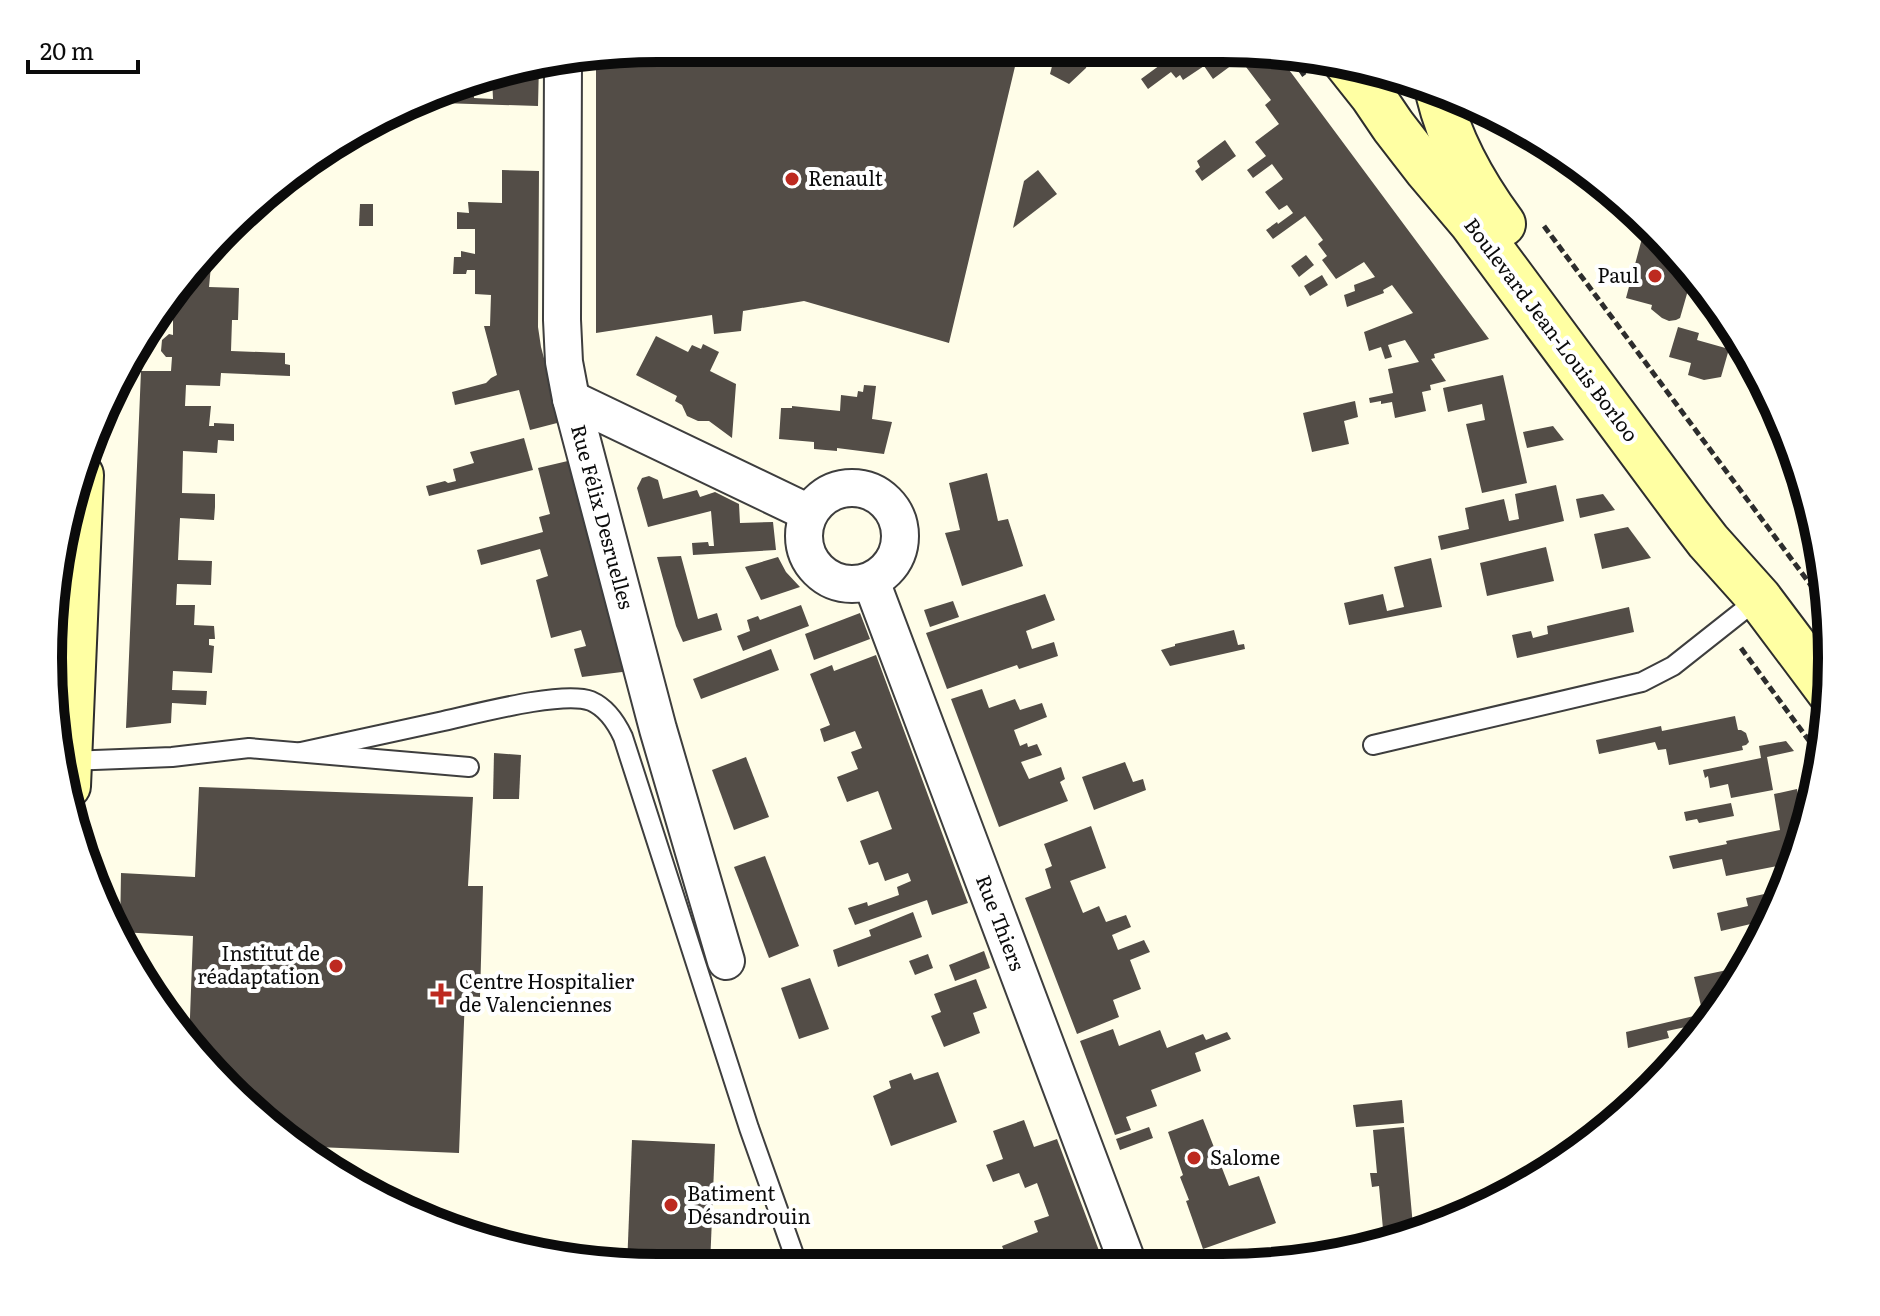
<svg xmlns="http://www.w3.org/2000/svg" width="1880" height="1316" font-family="Literata,serif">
  <rect width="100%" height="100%" fill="#fffde8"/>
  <g fill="#534d47">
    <path d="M658 48 1018 54 949 343 804 301 743 311 741 331 714 334 712 315 596 333V56Z"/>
    <path d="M1055 55H1090L1086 68 1069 84 1050 74Z"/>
    <path d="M1171 57 1281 59 1489 339 1434 354 1435 358 1431 359 1446 381 1430 385 1431 390 1422 392 1426 411 1395 418 1392 402 1381 404V401L1370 403 1369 398 1393 393 1388 369 1419 362 1405 340 1388 345 1392 357 1385 359 1381 347 1369 351 1364 332 1413 313 1392 285 1383 290 1384 293 1347 307 1344 295 1355 291 1354 285 1375 277 1364 262 1336 279 1322 260 1327 256 1318 244 1323 240 1305 216 1273 239 1266 230 1277 222 1278 224 1293 213 1287 205 1279 210 1265 192 1283 179 1272 164 1253 178 1247 170 1266 156 1255 142 1279 124 1265 105 1271 100 1240 59 1213 79 1204 66 1183 80 1180 75 1176 78 1171 72 1148 89 1141 79Z"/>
    <path d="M539 64 538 106 441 103V95L449 92H474V98L493 99 492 76H484L500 69Z"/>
    <path d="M1225 140 1236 156 1202 181 1195 171 1200 167 1197 161Z"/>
    <path d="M502 170 539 171 538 327 541 347 561 422 530 430 519 390 455 405 452 392 486 383 491 378 497 375 484 326H490L491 295 475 294V270H467L466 274H453L454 257H461V251L475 254V229H457V212L469 213 468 202 502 203Z"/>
    <path d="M1038 170 1057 194 1013 228 1024 181Z"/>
    <path d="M360 204H373V226H359Z"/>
    <path d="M1645 227 1680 255 1693 273 1680 318 1676 320 1669 321 1662 318 1651 309 1652 305 1626 298Z"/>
    <path d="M204 252V266H211L209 287 239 288 238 320H232L231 351 285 353V364L290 365V376L221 373 220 386 186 385 185 406H211L209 426H214V423L234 424V441L218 440 217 453 183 451 182 493 215 494V507L214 520 180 518 178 560 212 561 211 585 177 584 176 605H195L194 625 214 626 215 639H209V645L214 646 212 673 173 671 172 690 207 691 206 705 172 703 171 723 126 728 141 371H171L172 357H166L161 351 162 340 169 334 173 335V319H160L199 256Z"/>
    <path d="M1306 255 1314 265 1299 277 1291 266Z"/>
    <path d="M1322 275 1328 285 1310 296 1304 286Z"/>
    <path d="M1678 327 1699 333 1697 340 1729 349 1721 377 1704 380 1688 375 1691 363 1669 357Z"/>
    <path d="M656 336 688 352 692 345 701 349 703 344 719 352 710 371 736 384 732 438 709 421H698L687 416 682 405 675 401 677 396 636 375Z"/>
    <path d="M1503 375 1527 483 1482 493 1466 424 1485 420 1482 404 1448 412 1443 388Z"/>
    <path d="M864 385 876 386 872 419 892 422 884 454 837 448V451L814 449V442L779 439 781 408H792V406L840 411 841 395 857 397 858 391 863 392Z"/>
    <path d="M1355 401 1358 417 1344 421 1349 444 1312 452 1303 413Z"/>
    <path d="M1553 426 1564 440 1527 448 1523 432Z"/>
    <path d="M524 438 533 470 429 496 426 486 445 481 448 483 456 481 453 469 474 463 470 452Z"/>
    <path d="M572 460 630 671 582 677 574 649 586 646 581 630 551 638 536 580 548 576 540 549 481 565 477 550 543 532 539 517 550 514 538 468Z"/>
    <path d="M1800 464 1804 481 1810 506 1797 489 1801 486 1790 471Z"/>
    <path d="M987 473 998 521 1008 519 1023 566 962 586 945 533 960 530 949 483Z"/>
    <path d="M649 476 658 480 663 499 697 490 700 497 715 492 739 504 740 523 773 522 776 550 693 555 692 543 708 542 709 546H714L711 511 648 527 637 488 642 478Z"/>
    <path d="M1556 485 1564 521 1441 550 1438 536 1469 529 1465 508 1504 499 1509 521 1519 519 1515 494Z"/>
    <path d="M1603 494 1615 510 1580 518 1576 499Z"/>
    <path d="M1628 527 1651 558 1602 569 1594 534Z"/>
    <path d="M1546 547 1554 581 1487 596 1480 563Z"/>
    <path d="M681 556 698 619 717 613 722 630 683 642 676 626 657 557Z"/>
    <path d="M778 557 786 572 800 587 761 600 745 567Z"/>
    <path d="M1431 558 1442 607 1349 625 1344 603 1383 594 1387 611 1404 607 1394 567Z"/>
    <path d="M1045 594 1055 620 1026 631 1032 649 1054 642 1058 656 1019 669 1017 665 947 689 926 633Z"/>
    <path d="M953 601 959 617 930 627 924 610Z"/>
    <path d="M801 605 809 626 743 651 737 636 750 631 747 620 758 616 760 620Z"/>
    <path d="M1629 607 1634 632 1517 658 1512 635 1531 631 1533 638 1548 634 1547 626Z"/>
    <path d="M860 613 870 639 814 660 805 634Z"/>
    <path d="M1234 630 1238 645 1244 644 1245 649 1170 666 1161 650 1175 646V644Z"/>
    <path d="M771 649 779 670 701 699 693 679Z"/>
    <path d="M876 655 968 903 932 915 927 900 855 925 848 908 867 902 868 906 899 895 897 887 911 881 908 873 885 881 878 862 869 865 860 841 892 829 878 791 847 802 837 777 858 769 851 752 862 748 855 731 824 742 820 729 830 725 810 674 832 665 834 671Z"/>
    <path d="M982 689 989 708 1015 699 1020 710 1042 703 1047 717 1014 730 1020 746 1027 743 1028 747 1037 744 1042 755 1021 762 1029 779 1061 767 1065 779 1060 782 1068 801 999 827 951 699Z"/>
    <path d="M1735 716 1738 730H1741L1746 733 1749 742 1746 745 1742 746 1743 750 1669 765 1666 749 1658 750 1655 742 1599 754 1596 740 1661 726 1662 731Z"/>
    <path d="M1786 741 1794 751 1767 757 1773 790 1731 798 1728 784 1710 788 1708 776 1705 778 1703 770 1761 758 1759 746Z"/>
    <path d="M494 753 521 755 519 799H493Z"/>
    <path d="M746 757 769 817 734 830 712 770Z"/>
    <path d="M1125 762 1133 782 1143 779 1146 790 1094 810 1082 777Z"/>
    <path d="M199 787 473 797 468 886H483L480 997 465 996 459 1153 294 1146 287 1142 200 1061 189 1044 193 936 120 932 121 873 195 877Z"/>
    <path d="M1797 789 1801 809 1813 806 1811 815 1790 873 1787 864 1726 876 1722 859 1673 869 1669 856 1727 844 1726 841 1780 830 1774 794Z"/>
    <path d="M1731 803 1734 816 1699 823 1697 819 1686 821 1684 812Z"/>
    <path d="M1091 826 1106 868 1070 881 1083 913 1099 906 1106 922 1126 915 1131 927 1112 935 1118 950 1144 940 1150 952 1130 960 1141 989 1113 1000 1119 1017 1077 1034 1025 898 1051 888 1045 869 1052 866 1044 844Z"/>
    <path d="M765 856 799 946 769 958 734 867Z"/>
    <path d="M1775 887V891L1784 889 1772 919 1721 931 1717 913 1748 906 1746 898 1769 893 1768 888Z"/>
    <path d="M913 912 922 937 838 967 833 950 871 936 869 930Z"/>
    <path d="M984 951 990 968 955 981 949 965Z"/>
    <path d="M928 954 933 968 915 975 909 961Z"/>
    <path d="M1746 966 1718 1010 1703 1014 1694 977Z"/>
    <path d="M810 978 829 1029 799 1039 781 988Z"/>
    <path d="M976 979 987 1008 973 1013 980 1033 944 1047 931 1016 941 1012 934 994Z"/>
    <path d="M1694 1016 1695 1025 1667 1031 1669 1038 1628 1048 1626 1032Z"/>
    <path d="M1113 1029 1119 1046 1160 1030 1167 1048 1203 1034 1206 1040 1227 1032 1231 1039 1195 1053 1201 1071 1151 1090 1157 1106 1126 1117 1131 1130 1115 1135 1080 1041Z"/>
    <path d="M938 1072 957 1122 891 1146 873 1096 891 1088 889 1081 911 1073 914 1080Z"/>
    <path d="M1402 1100 1404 1123 1356 1127 1353 1105Z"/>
    <path d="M1203 1119 1229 1186 1259 1176 1276 1223 1203 1249 1186 1201 1189 1200 1180 1177 1183 1175 1168 1132Z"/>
    <path d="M1024 1120 1034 1147 1057 1139 1104 1264H1025L1024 1259 1009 1264 1002 1246 1038 1232 1034 1221 1049 1216 1037 1183 1025 1188 1019 1173 993 1182 986 1165 1003 1159 993 1131Z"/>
    <path d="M1149 1127 1153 1138 1120 1150 1116 1139Z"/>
    <path d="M1404 1127 1413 1226 1383 1229 1379 1186 1372 1187 1370 1173H1377L1373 1130Z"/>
    <path d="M632 1140 715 1144 710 1266 627 1267Z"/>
  </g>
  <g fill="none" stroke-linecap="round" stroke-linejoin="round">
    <g stroke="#3e3e3e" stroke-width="22">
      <g id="lane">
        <path d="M1373 745 1642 682 1673 666 1759 598"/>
        <path d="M301 752C347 742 393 732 439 722 472 715 562 690 591 701 607 708 616 722 623 737L749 1128 798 1266"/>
        <path d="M69 761 172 757 249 748 469 767"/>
      </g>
    </g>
    <g stroke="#3e3e3e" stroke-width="40">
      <g id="street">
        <path d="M563 61 562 320 564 362 571 399 658 729 726 961"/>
        <path d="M571 399 809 513"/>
        <circle cx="852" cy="536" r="48"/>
        <path d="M871 581 1128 1264"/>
      </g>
    </g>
    <g stroke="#2d2d2d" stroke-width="48">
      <g id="secondary">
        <path d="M1345 61 1372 95 1393 126 1427 170 1471 222 1688 515 1708 541 1759 598 1831 694"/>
        <path d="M1439 96C1450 142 1476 187 1503 224"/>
        <path d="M68 786 81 475"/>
      </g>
    </g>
    <g stroke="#2d2d2d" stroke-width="5" stroke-dasharray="8 4" stroke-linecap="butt">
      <path d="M1293 59 1306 78"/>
      <path d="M1544 226 1810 584 1817 594 1823 613"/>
      <path d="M1741 648 1821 757"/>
    </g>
    <use href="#lane" stroke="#fff" stroke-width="18"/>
    <use href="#street" stroke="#fff" stroke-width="36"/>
    <use href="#secondary" stroke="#ffffa3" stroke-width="44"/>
  </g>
  <g fill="#bd2a20" stroke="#fff" stroke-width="3">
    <circle cx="792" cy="179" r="8"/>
    <circle cx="1655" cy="276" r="8"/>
    <circle cx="336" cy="966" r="8"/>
    <path d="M437 982h8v8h8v8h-8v8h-8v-8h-8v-8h8z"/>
    <circle cx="1194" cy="1158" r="8"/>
    <circle cx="671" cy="1205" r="8"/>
  </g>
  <g text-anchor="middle" stroke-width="8" stroke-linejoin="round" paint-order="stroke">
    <g font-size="20" fill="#0b0b0b" stroke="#fff" text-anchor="start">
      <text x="808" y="186">Renault</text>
      <text x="1639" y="283" text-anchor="end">Paul</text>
      <text x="320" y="961" text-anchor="end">Institut de<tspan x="320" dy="23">réadaptation</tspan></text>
      <text x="459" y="989">Centre Hospitalier<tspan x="459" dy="23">de Valenciennes</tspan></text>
      <text x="1210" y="1165">Salome</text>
      <text x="687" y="1201">Batiment<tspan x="687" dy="23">Désandrouin</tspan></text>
    </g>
    <g font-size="20" fill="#0b0b0b" stroke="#fff">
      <text transform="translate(1551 330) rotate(53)" y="7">Boulevard Jean-Louis Borloo</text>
      <text transform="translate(602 517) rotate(75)" y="7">Rue Félix Desruelles</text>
      <text transform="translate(1000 923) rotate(69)" y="7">Rue Thiers</text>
    </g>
  </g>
  <path d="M0 0H1880V1316H0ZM658 62H1222A596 596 0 0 1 1818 658V658A596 596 0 0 1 1222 1254H658A596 596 0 0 1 62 658V658A596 596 0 0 1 658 62Z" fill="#fff" fill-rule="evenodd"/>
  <path fill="none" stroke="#0b0b0b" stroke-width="10" d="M658 62H1222A596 596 0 0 1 1818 658V658A596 596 0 0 1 1222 1254H658A596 596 0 0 1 62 658V658A596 596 0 0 1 658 62Z"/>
  <path d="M28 60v12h110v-12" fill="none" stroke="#0b0b0b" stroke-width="4"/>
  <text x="40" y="60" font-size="24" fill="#0b0b0b" stroke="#ffffff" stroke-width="6" paint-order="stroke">20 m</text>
</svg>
